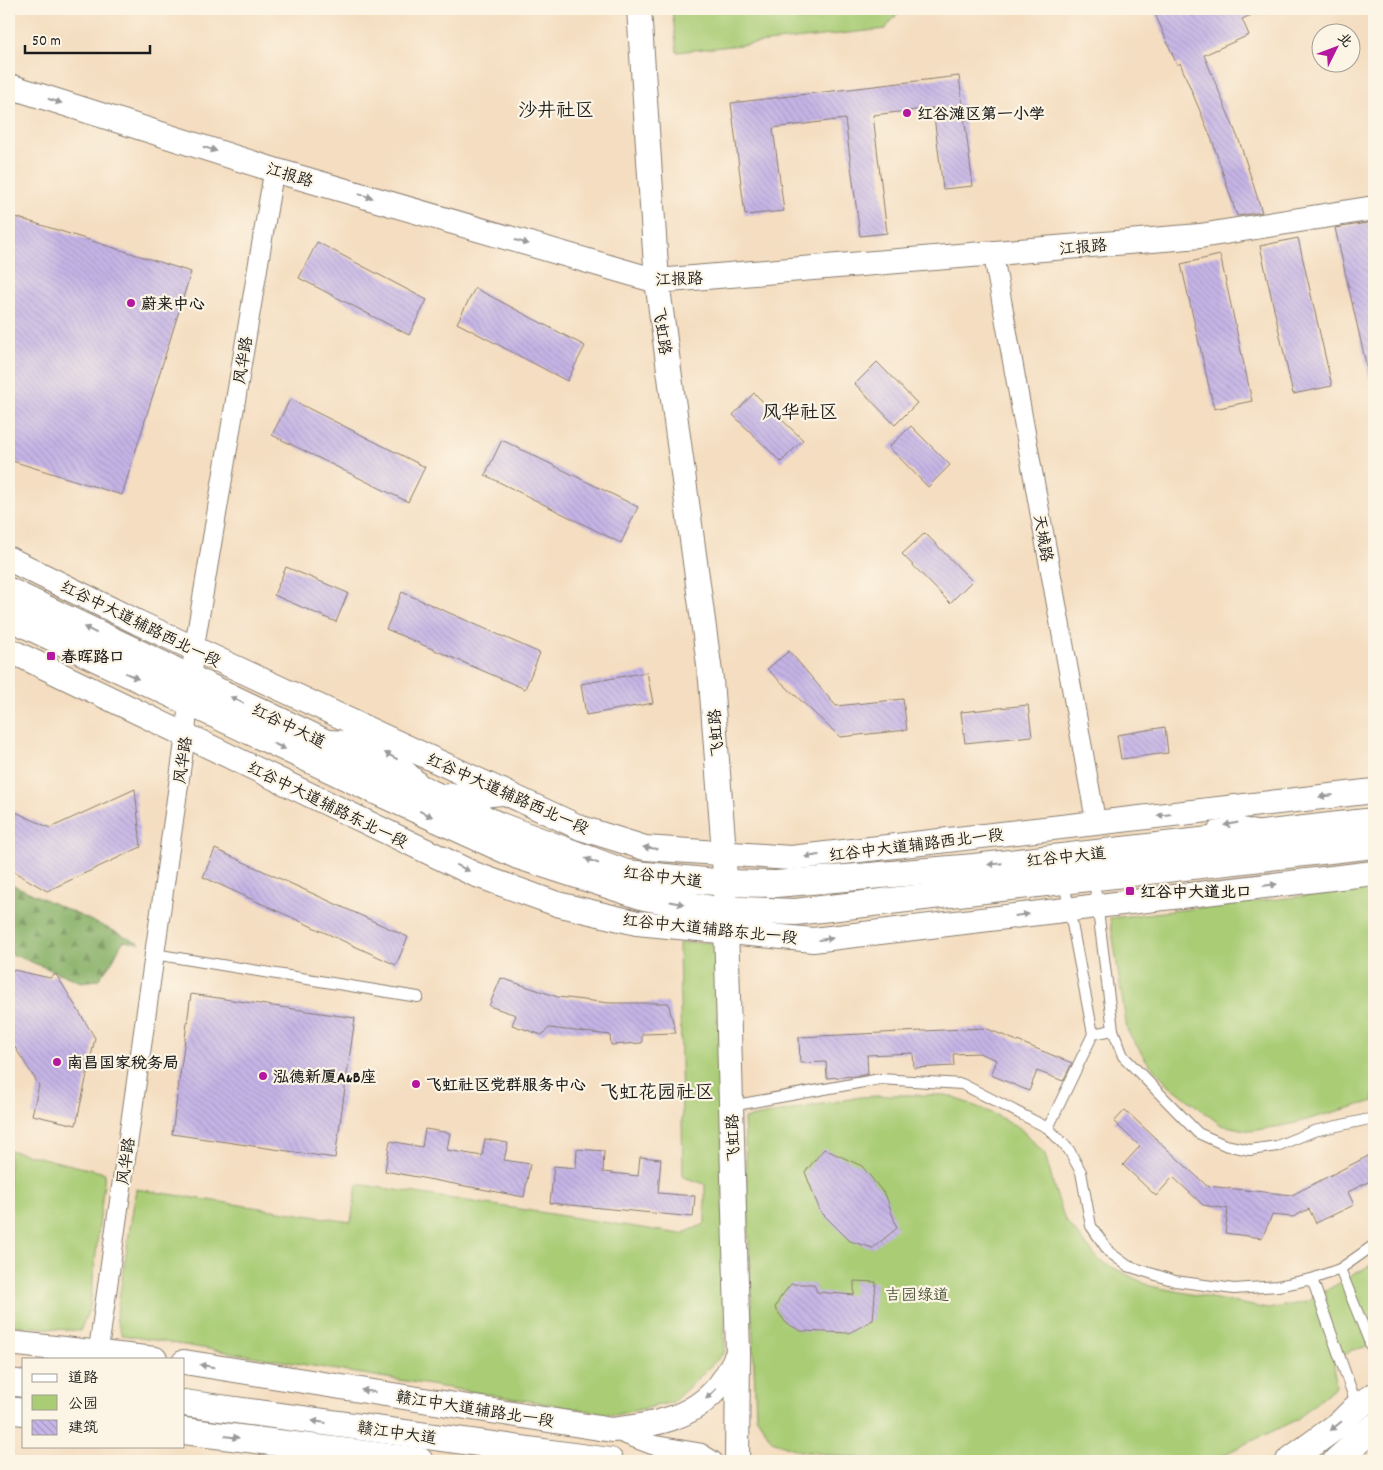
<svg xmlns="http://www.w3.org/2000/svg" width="1383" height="1470" font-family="Dekko,'LXGW WenKai TC',sans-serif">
  <defs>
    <pattern id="forest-firs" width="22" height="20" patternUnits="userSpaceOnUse" patternTransform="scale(1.25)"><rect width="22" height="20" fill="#86b066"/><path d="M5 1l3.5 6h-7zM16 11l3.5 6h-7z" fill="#6d8e53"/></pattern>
    <pattern id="building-back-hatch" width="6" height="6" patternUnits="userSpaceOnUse" patternTransform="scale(1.25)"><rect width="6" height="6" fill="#c5b4e6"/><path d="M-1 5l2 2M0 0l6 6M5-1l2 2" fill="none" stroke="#a99ac5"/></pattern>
  </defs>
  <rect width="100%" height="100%" fill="#fcf5e5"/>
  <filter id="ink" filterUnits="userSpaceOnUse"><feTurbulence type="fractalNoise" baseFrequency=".02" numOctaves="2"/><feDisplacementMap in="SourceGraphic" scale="10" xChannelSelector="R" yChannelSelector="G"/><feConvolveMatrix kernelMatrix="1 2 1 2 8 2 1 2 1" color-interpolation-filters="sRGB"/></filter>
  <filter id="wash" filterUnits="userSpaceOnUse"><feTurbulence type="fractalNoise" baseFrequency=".0096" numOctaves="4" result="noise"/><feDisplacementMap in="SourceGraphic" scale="20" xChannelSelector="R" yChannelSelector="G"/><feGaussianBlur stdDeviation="1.12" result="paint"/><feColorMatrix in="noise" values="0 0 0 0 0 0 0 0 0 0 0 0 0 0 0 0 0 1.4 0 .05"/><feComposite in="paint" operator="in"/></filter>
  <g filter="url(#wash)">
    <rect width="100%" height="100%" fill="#f4ddc0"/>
    <path fill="url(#forest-firs)" stroke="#516641" d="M9 883 140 943 123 941 113 960 98 980 81 982 9 953Z"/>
    <g fill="#a9cc74" stroke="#627448">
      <path d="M672 9H901L885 29 677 52Z"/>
      <path d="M1374 888V1101L1292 1124 1251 1131 1221 1125 1169 1085 1145 1059 1127 1030 1110 918Z"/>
      <path d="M718 942 725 1352 673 1402 615 1415 122 1335 116 1319 136 1189 351 1222 357 1184 681 1234 705 1224V1184L683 1177 679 943Z"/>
      <path d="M894 1095H947L990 1112 1020 1128 1045 1154 1054 1187 1065 1220 1100 1261 1150 1286 1268 1309 1306 1302 1374 1263V1345L1352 1350 1334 1363 1336 1386 1296 1420 1210 1461H883L800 1451 772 1441 756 1416 744 1119 860 1097Z"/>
      <path d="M9 1150 105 1173 90 1307 80 1331 9 1325Z"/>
    </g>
    <g id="blocks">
      <g fill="url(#building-back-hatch)">
        <path d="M1153 9H1265L1242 19 1249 35 1204 55 1240 143 1262 212 1237 216 1212 140 1180 63 1177 65Z"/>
        <path d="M959 76 973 186 943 189 933 108 873 115 887 233 860 236 845 119 773 128 784 211 745 215 731 103Z"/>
        <path d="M9 215 191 272 122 495 9 460Z"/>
        <path d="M1374 222V377H1369L1335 228Z"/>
        <path d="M1298 238 1332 386 1293 394 1260 246Z"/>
        <path d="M317 242 427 300 409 335 299 278Z"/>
        <path d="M1220 255 1252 401 1214 409 1181 264Z"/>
        <path d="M475 288 585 346 567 381 457 323Z"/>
        <path d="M877 362 917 403 895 425 855 384Z"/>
        <path d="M754 393 803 440 781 462 733 415Z"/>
        <path d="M290 399 425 467 408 502 272 435Z"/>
        <path d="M911 426 950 465 928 487 889 447Z"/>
        <path d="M502 440 638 507 621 543 485 475Z"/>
        <path d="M925 533 972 581 950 603 902 554Z"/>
        <path d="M286 567 348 593 336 622 274 595Z"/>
        <path d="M402 592 540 653 525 689 386 629Z"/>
        <path d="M789 651 836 706 903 699 907 730 840 737 767 669Z"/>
        <path d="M647 672 653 703 586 715 581 684Z"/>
        <path d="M1028 705 1032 736 965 743 961 712Z"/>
        <path d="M1165 727 1168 753 1121 759 1117 735Z"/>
        <path d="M135 789 141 847 47 891 9 869V809L50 828Z"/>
        <path d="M215 849 408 937 396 965 203 877Z"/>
        <path d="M9 969 50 978 56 974 95 1038 76 1125 32 1115 39 1085 9 1038Z"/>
        <path d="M501 978 558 997 609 1003H668L676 1033 642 1034V1043L611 1045 610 1035 549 1028 542 1035 512 1025 516 1015 489 1006Z"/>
        <path d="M191 994 355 1018 335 1158 172 1134Z"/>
        <path d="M985 1028 1072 1063 1063 1081 1037 1071 1029 1091 991 1075 997 1060 979 1053 953 1054 954 1066 914 1068 913 1053 867 1055 868 1074 858 1076 827 1078 826 1062 800 1063 799 1037Z"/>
        <path d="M1125 1110 1207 1186 1292 1195 1374 1153V1179L1348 1192 1354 1205 1316 1223 1309 1209 1293 1217 1272 1215 1262 1238 1225 1233 1228 1209 1203 1205 1173 1177 1156 1196 1123 1165 1140 1146 1114 1122Z"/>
        <path d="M425 1129 450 1133 447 1150 482 1156 485 1139 508 1143 504 1160 530 1164 524 1197 385 1171 390 1141 422 1147Z"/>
        <path d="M577 1149 604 1151 603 1172 638 1176 640 1157 661 1159 658 1193 695 1196 693 1217 550 1203 554 1166 576 1168Z"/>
        <path d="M824 1149 862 1166 886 1196 897 1228 873 1248 850 1241 820 1211 805 1172Z"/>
        <path d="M854 1281 876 1282 873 1320 849 1333 801 1331 786 1323 775 1308 780 1298 791 1284H814L817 1292 854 1295Z"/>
      </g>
    </g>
  </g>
  <g filter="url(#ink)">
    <use href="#blocks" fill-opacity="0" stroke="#887c6e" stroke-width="1"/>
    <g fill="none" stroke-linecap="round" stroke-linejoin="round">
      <g stroke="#887c6e" stroke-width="12">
        <g id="service">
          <path d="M328 735 351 736 406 764 421 778"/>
          <path d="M1214 827 1239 822 1256 826"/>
          <path d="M1094 879 1113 1030 1123 1056 1198 1133 1225 1145 1250 1150 1277 1146 1314 1131 1374 1118"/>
          <path d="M154 954 418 997"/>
          <path d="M1093 1034 1113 1030"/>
          <path d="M731 1106 880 1079 962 1084 1048 1128 1069 1150 1081 1172 1091 1226 1109 1252 1128 1266 1175 1281 1234 1289 1278 1286 1312 1279 1357 1406"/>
          <path d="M1048 1128 1093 1034 1064 882"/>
          <path d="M1374 1245 1340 1269 1374 1353"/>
          <path d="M1312 1279 1340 1269"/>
        </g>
      </g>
      <g stroke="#887c6e" stroke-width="21">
        <g id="minor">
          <path d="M993 253 1096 823"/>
          <path d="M98 1353 184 746 194 649 274 170"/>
          <path d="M614 1430 653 1445 700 1453 713 1461"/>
        </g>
      </g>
      <g stroke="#887c6e" stroke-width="26">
        <g id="tertiary">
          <path d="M639 9 657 281 711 680 724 853 738 1354 737 1461"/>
          <path d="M9 86 274 170 657 281 1200 236 1374 208"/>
          <path d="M9 559 137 622 581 828 645 848 791 858 1374 791"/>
          <path d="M9 650 474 874 557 904 637 923 813 940 1374 873"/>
          <path d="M9 1343 155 1359"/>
          <path d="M184 1362 612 1430C655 1425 698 1418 724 1379 729 1372 733 1363 737 1355"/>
        </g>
      </g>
      <g stroke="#887c6e" stroke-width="28">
        <g id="secondary">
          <path d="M9 591 498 825 626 873 725 883 776 884 974 867 1374 821"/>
          <path d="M9 617 382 794 518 856 644 897 712 909 795 912 1374 845"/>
          <path d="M441 798 502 792"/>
          <path d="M9 1382 24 1384"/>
          <path d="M184 1403 610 1461"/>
          <path d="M9 1410 24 1412"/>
          <path d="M184 1431 420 1461"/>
          <path d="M1289 1461 1341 1423 1357 1407 1374 1396"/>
          <path d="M1336 1461 1374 1427"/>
        </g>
      </g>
      <use href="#service" stroke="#fff" stroke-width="10"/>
      <use href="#minor" stroke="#fff" stroke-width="19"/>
      <use href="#tertiary" stroke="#fff" stroke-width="24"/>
      <use href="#secondary" stroke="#fff" stroke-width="26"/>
    </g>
    <defs><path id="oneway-solid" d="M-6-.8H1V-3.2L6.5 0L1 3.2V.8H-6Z" transform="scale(1.25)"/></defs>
    <g fill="#999">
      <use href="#oneway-solid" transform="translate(55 101) rotate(17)"/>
      <use href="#oneway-solid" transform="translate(210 149) rotate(17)"/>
      <use href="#oneway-solid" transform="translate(366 196) rotate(16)"/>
      <use href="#oneway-solid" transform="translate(522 242) rotate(16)"/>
      <use href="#oneway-solid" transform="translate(90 630) rotate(-154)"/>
      <use href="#oneway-solid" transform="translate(132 676) rotate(25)"/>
      <use href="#oneway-solid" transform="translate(237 700) rotate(-154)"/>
      <use href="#oneway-solid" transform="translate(279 746) rotate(25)"/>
      <use href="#oneway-solid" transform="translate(391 756) rotate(-153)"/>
      <use href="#oneway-solid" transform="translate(1326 796) rotate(173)"/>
      <use href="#oneway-solid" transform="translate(426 814) rotate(24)"/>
      <use href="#oneway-solid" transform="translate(1164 815) rotate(173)"/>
      <use href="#oneway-solid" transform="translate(1231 824) rotate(169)"/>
      <use href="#oneway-solid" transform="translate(650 848) rotate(-173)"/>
      <use href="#oneway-solid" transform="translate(812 856) rotate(173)"/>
      <use href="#oneway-solid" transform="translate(592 861) rotate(-159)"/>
      <use href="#oneway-solid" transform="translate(995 864) rotate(174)"/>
      <use href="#oneway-solid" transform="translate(463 868) rotate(26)"/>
      <use href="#oneway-solid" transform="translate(1270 885) rotate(-7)"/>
      <use href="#oneway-solid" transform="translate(677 903) rotate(11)"/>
      <use href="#oneway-solid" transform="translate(1022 915) rotate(-7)"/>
      <use href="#oneway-solid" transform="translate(826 939) rotate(-7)"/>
      <use href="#oneway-solid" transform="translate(207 1366) rotate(-171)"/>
      <use href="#oneway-solid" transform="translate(368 1391) rotate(-171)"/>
      <use href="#oneway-solid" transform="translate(711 1394) rotate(136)"/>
      <use href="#oneway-solid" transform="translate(319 1422) rotate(-172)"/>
      <use href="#oneway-solid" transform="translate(1336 1426) rotate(141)"/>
      <use href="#oneway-solid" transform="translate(232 1437) rotate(7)"/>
    </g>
  </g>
  <g fill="#b5179e" stroke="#fcf5e5" stroke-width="2">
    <circle cx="907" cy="113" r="5"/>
    <circle cx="131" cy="303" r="5"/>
    <rect x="46" y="651" width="10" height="10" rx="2.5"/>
    <rect x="1125" y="886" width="10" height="10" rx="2.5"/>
    <circle cx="57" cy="1062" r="5"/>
    <circle cx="263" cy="1076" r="5"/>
    <circle cx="416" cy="1084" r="5"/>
  </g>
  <g text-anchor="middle" stroke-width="4.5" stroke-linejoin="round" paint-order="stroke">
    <g font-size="16" font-weight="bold" fill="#1c1c1c" stroke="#fcf5e5" text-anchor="start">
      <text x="917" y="119">红谷滩区第一小学</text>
      <text x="141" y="309">蔚来中心</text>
      <text x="61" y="662">春晖路口</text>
      <text x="1140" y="897">红谷中大道北口</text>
      <text x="67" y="1068">南昌国家税务局</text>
      <text x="273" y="1082">泓德新厦A&amp;B座</text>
      <text x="426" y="1090">飞虹社区党群服务中心</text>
    </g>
    <g font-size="16" fill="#1c1c1c" stroke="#fcf5e5">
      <text transform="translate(290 174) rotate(17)" y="6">江报路</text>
      <text transform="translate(1083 246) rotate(-5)" y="6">江报路</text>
      <text transform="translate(679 278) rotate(-2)" y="6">江报路</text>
      <text transform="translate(663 331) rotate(82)" y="6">飞虹路</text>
      <text transform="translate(242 360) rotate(-81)" y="6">风华路</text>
      <text transform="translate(1044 538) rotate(80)" y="6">天城路</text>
      <text transform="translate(141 623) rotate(26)" y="6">红谷中大道辅路西北一段</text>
      <text transform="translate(289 725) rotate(26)" y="6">红谷中大道</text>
      <text transform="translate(715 733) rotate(-94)" y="6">飞虹路</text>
      <text transform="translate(182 760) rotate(-82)" y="6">风华路</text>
      <text transform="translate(508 793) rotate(24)" y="6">红谷中大道辅路西北一段</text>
      <text transform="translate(328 804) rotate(26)" y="6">红谷中大道辅路东北一段</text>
      <text transform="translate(916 844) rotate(-7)" y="6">红谷中大道辅路西北一段</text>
      <text transform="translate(1066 856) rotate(-6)" y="6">红谷中大道</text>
      <text transform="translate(663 876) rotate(7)" y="6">红谷中大道</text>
      <text transform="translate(710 928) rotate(6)" y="6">红谷中大道辅路东北一段</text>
      <text transform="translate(732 1138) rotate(-92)" y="6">飞虹路</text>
      <text transform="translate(125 1161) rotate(-82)" y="6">风华路</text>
      <text transform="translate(475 1408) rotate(9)" y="6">赣江中大道辅路北一段</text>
      <text transform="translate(397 1432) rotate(8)" y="6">赣江中大道</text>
    </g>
    <g font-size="16" fill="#4d5a3b" stroke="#fcf5e5">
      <text x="917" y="1300">吉园绿道</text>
    </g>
    <g font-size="19" fill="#1c1c1c" stroke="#fcf5e5">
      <text x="556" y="116">沙井社区</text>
      <text x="800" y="418">风华社区</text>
      <text x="657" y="1098">飞虹花园社区</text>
    </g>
  </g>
  <rect width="1383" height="1470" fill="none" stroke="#fcf5e5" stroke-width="30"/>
  <rect x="22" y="1358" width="162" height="90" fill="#fcf5e5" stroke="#a29e95"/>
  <rect x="32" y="1374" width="25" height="8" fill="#ffffff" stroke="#a29e95"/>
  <text x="68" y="1382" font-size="15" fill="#1c1c1c">道路</text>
  <rect x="32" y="1395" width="25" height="15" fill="#a9cc74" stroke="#a29e95"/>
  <text x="68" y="1408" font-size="15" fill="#1c1c1c">公园</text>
  <rect x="32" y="1420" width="25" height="15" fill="url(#building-back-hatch)" stroke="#a29e95"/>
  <text x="68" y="1432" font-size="15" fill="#1c1c1c">建筑</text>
  <g transform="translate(1336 48) rotate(48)"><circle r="24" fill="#fcf5e5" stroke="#a29e95"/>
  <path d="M0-4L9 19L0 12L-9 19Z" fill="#b5179e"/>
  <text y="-8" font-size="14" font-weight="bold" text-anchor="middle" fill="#1c1c1c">北</text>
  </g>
  <path d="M25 45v8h125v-8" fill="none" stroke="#1c1c1c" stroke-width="2.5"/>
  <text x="32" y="45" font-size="15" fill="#1c1c1c" stroke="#fcf5e5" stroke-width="4" paint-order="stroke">50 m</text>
</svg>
